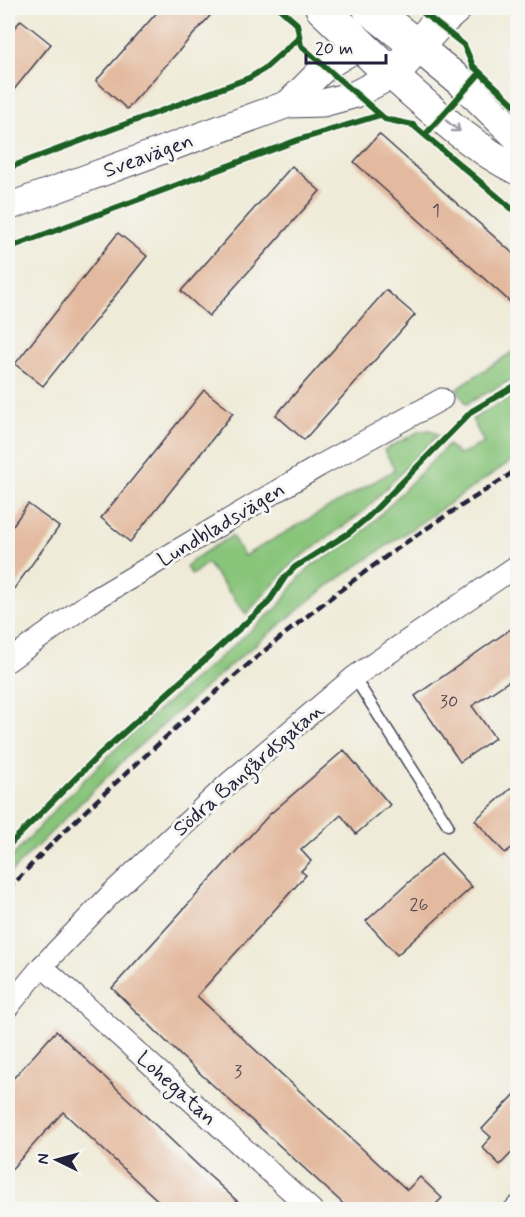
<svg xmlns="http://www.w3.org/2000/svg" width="525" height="1217" font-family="Mynerve,sans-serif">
  <rect width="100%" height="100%" fill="#f6f6f2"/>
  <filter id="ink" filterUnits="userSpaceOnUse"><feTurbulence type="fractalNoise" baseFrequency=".0167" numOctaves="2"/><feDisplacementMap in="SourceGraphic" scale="12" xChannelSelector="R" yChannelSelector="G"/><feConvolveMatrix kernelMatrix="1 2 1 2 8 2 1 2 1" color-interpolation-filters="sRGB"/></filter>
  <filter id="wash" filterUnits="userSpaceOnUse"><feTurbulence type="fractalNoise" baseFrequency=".008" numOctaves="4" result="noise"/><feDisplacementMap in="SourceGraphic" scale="24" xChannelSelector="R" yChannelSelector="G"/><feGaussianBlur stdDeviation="1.35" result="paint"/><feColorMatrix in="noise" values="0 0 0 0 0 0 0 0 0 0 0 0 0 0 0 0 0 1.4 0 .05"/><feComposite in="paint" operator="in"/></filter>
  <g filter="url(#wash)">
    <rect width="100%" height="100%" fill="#efebd8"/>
    <g fill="#88c47a" stroke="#55735a" stroke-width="1.5">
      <path d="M517 349V377L466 404 457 388Z"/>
      <path d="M517 393V457L328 586 234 662 131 753 8 875V861L64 800 130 735 278 607 300 577 311 566 338 550 366 529 448 445 459 455 484 443 472 419Z"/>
      <path d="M430 430 438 435 363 512 294 562 246 614 207 563 192 575 186 567C191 559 222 542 232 536L244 556 395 470 384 450 420 431Z"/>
    </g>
    <g id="blocks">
      <g fill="#e3ba9f">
        <path d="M161 8H217L127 109 96 81Z"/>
        <path d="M21 20 51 44 8 97V36Z"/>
        <path d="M379 134 518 258V309L354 162Z"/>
        <path d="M292 166 320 191 209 316 181 291Z"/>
        <path d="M118 233 147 256 43 386 15 364Z"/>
        <path d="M386 290 415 315 304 440 276 415Z"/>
        <path d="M204 390 233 413 130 542 101 518Z"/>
        <path d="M28 504 59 527 8 597V532Z"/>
        <path d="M518 624V675L472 706 495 738 460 762 415 696Z"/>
        <path d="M344 750 390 805 356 834 341 815 301 850 311 861 301 871 306 875 197 996 407 1190 420 1177 442 1198 431 1209H349L181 1056 112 988 269 815Z"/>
        <path d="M518 782V843L505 853 475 820Z"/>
        <path d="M441 853 472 887 397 955 366 921Z"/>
        <path d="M56 1031 204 1171 246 1209H167L63 1112 8 1173V1084Z"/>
        <path d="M518 1091V1146L500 1165 482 1147 491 1137 482 1129Z"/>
      </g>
    </g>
  </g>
  <g filter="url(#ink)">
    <use href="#blocks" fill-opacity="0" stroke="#414053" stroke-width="1.5"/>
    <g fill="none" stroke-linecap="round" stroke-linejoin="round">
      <g stroke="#414053" stroke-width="13">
        <path id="service" d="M354 677 448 825"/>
      </g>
      <g stroke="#414053" stroke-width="23">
        <g id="minor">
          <path d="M8 661 92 601 319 466 442 399"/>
          <path d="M42 966 312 1210"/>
          <path d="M8 1007 42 966 112 893 230 782 354 677 518 565"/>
          <path d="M514 1210 518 1206"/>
        </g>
      </g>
      <g stroke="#414053" stroke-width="29">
        <g id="tertiary">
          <path d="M288 104 325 67 361 45"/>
          <path d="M8 207 288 104 323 103 356 94 392 75"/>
        </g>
      </g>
      <g stroke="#414053" stroke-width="32">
        <g id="secondary">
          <path d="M418 47 467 87 518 137"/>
          <path d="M392 75C431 109 471 147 518 170"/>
        </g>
      </g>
      <g stroke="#414053" stroke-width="35">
        <g id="primary">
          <path d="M322 8 392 75 437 24 455 8"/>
          <path d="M369 8 418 47"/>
        </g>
      </g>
      <use href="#service" stroke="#fff" stroke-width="10"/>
      <use href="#minor" stroke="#fff" stroke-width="21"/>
      <use href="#tertiary" stroke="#fff" stroke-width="27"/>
      <use href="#secondary" stroke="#fff" stroke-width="30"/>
      <use href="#primary" stroke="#fff" stroke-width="33"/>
      <path stroke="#22223b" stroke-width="4.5" stroke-dasharray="9 4.5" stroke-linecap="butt" d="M8 890C53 840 103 794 154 748 235 673 320 602 411 539 446 515 482 493 518 469"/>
      <g stroke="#f6f6f2" stroke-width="10">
        <g id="cycleway">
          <path d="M279 8 297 24 301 46 385 119 413 125 518 214"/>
          <path d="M417 8 464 45 473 66 518 108"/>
          <path d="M426 134 480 73"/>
          <path d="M8 168 249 78 264 69 299 38"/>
          <path d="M8 248 298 140 380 115"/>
          <path d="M8 846 100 754 268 603 285 577 295 567 349 533 368 517 472 411 518 384"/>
        </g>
      </g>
      <use href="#cycleway" stroke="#1b5e20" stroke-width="6"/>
    </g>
    <defs><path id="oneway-shaft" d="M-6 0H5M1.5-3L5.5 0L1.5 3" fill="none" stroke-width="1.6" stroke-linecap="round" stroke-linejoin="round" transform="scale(1.5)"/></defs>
    <use stroke="#9c9ca7" href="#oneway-shaft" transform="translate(453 126) rotate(38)"/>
  </g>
  <g text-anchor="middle" stroke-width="6" stroke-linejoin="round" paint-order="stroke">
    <g font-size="18" fill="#524854">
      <text x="436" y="216">1</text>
      <text x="449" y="707">30</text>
      <text x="419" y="910">26</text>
      <text x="238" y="1077">3</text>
    </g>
    <g font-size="21" fill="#22223b" stroke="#f6f6f2">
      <text transform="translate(148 155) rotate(-20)" y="7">Sveavägen</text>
      <text transform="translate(221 524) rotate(-31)" y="7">Lundbladsvägen</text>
      <text transform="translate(248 769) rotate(-41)" y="7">Södra Bangårdsgatan</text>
      <text transform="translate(177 1088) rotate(42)" y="7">Lohegatan</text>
    </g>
  </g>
  <rect width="525" height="1217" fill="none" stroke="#f6f6f2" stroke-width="30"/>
  <g transform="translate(57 1160) rotate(275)" stroke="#f6f6f2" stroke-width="4.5" paint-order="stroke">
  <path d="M0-4.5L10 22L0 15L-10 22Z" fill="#22223b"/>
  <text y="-9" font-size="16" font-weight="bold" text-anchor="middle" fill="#22223b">N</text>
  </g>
  <path d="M306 54v9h80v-9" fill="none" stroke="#22223b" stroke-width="3"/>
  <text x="315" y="54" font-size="18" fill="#22223b" stroke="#f6f6f2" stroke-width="4.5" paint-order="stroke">20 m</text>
</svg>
